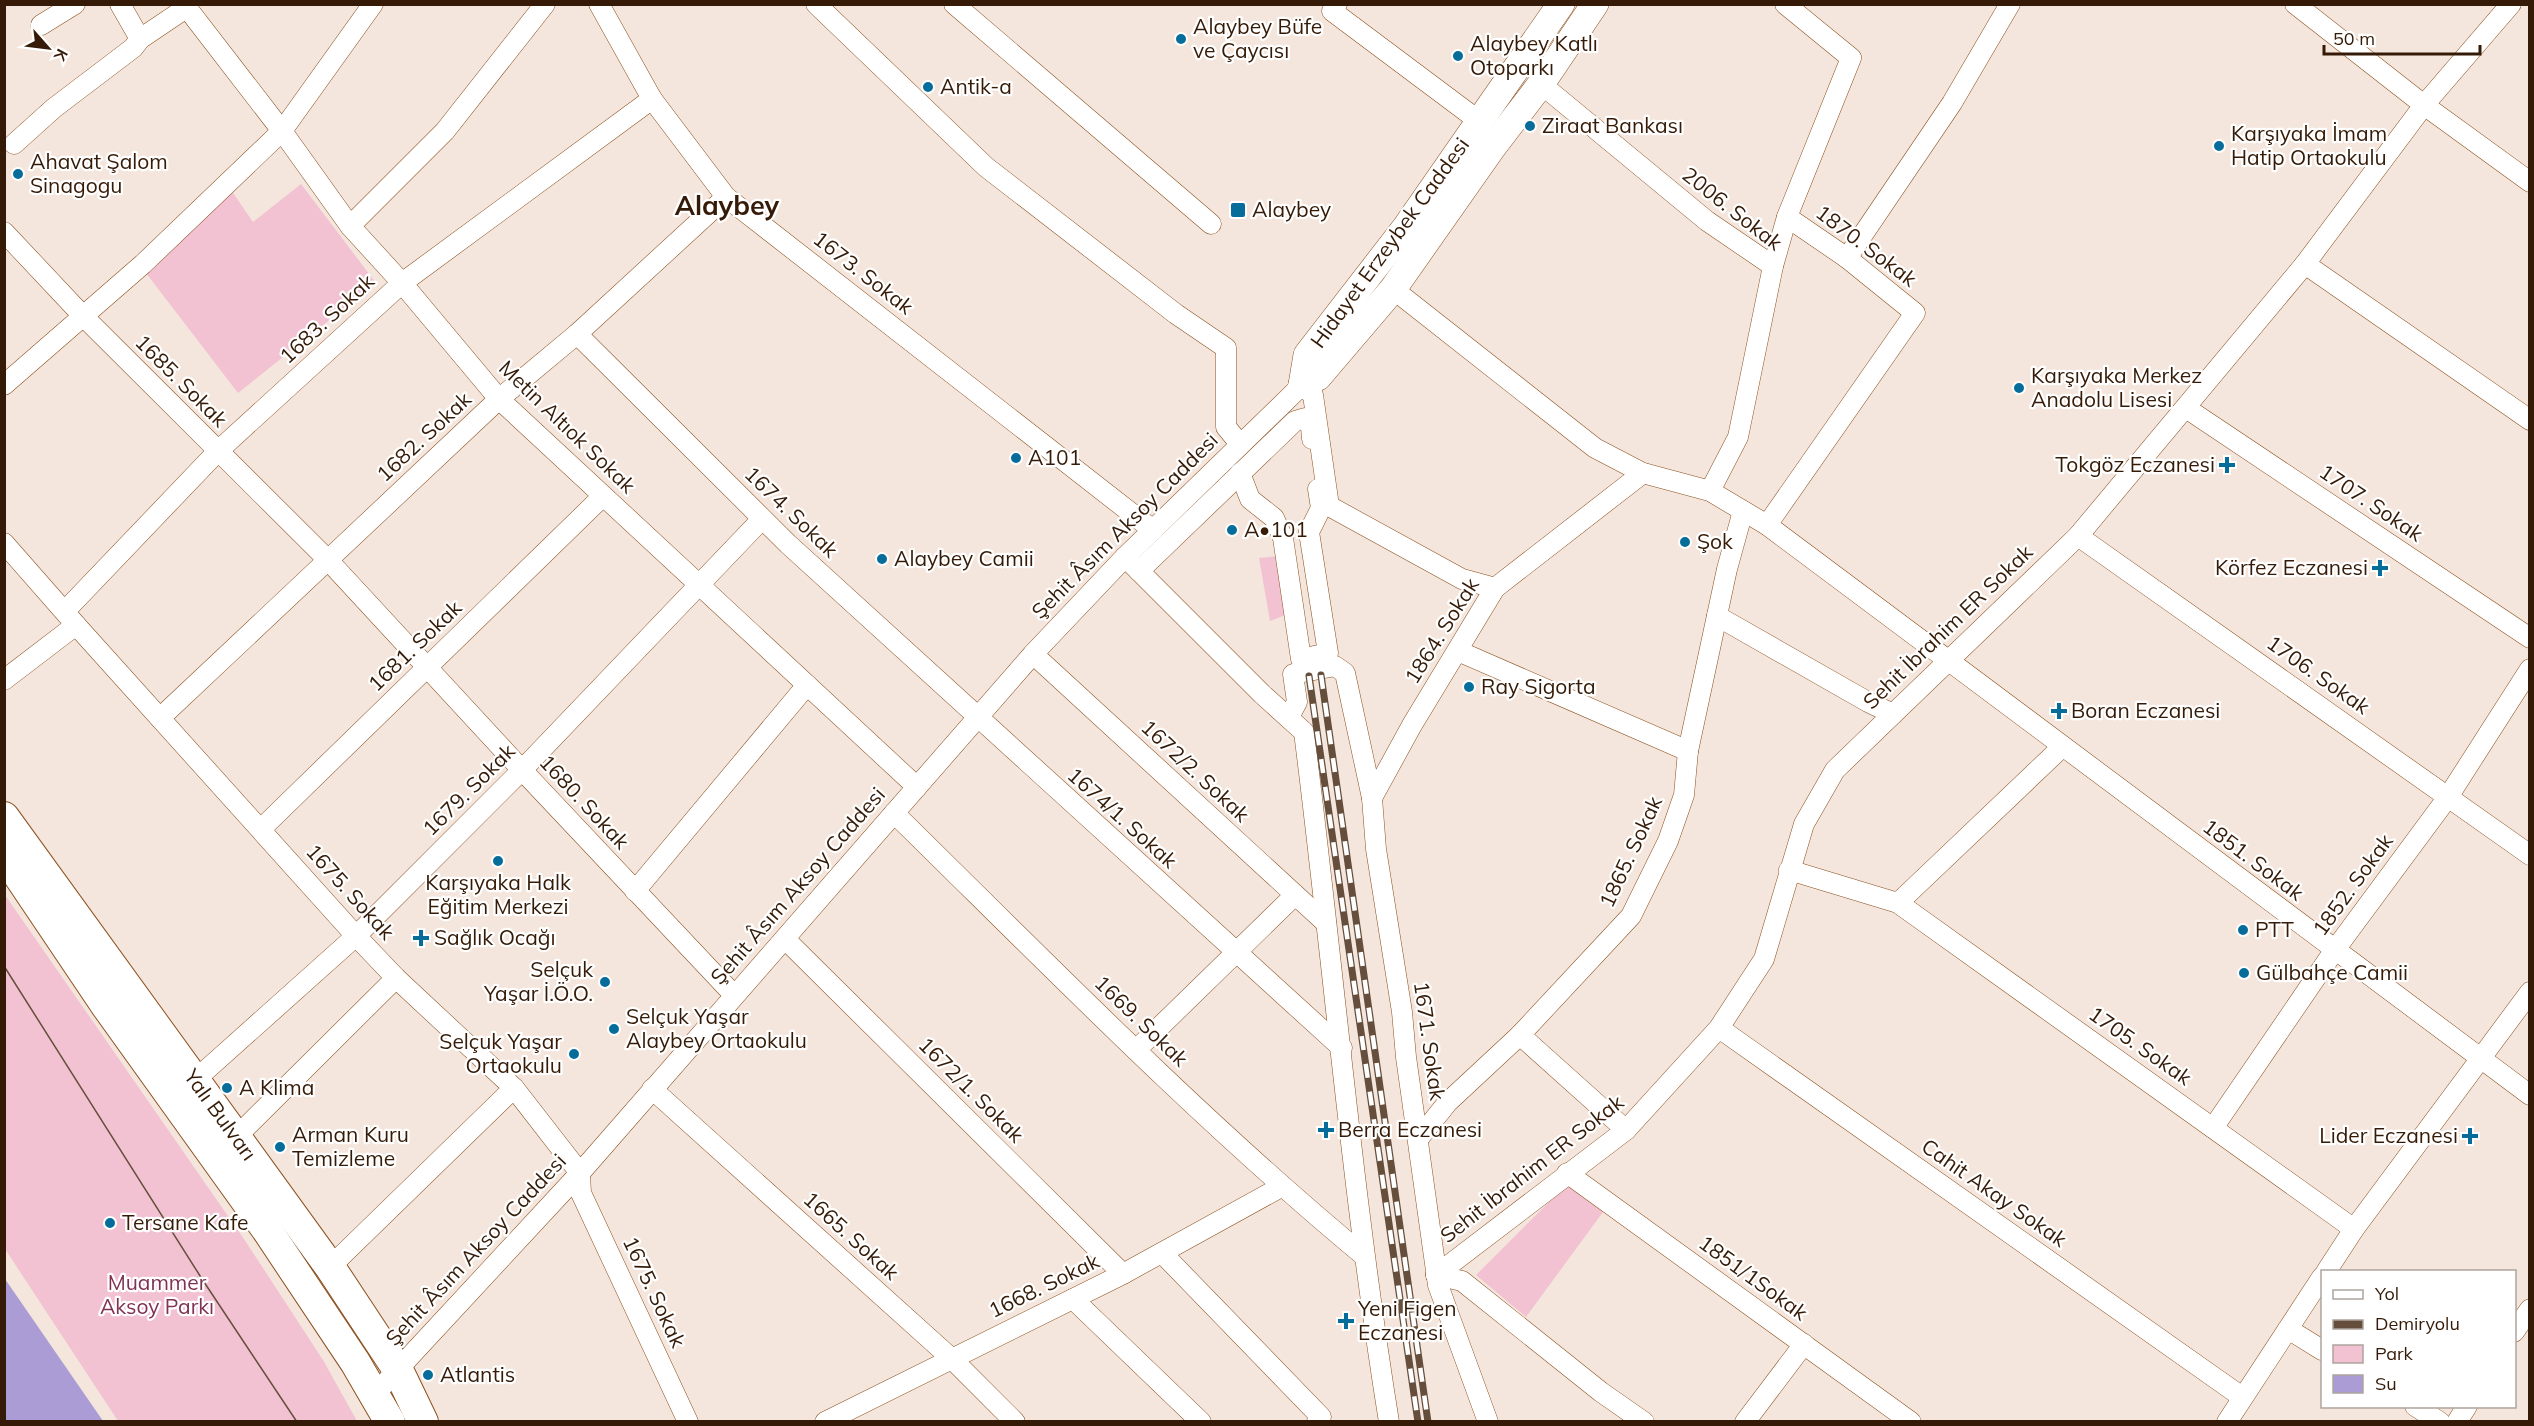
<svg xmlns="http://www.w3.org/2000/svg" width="2534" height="1426" font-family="Mulish,sans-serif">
  <rect width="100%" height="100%" fill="#f4e6dc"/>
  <g fill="#f2c2d2">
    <path d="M301 184 376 283 238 393 146 273 231 190 253 222Z"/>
    <path d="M1278 556 1291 613 1270 621 1259 558Z"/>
    <path d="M5 895 246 1242 323 1360 357 1421H118L5 1249Z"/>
    <path d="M1567 1184 1603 1212 1526 1317 1476 1275Z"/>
  </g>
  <path fill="#ab9cd5" d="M5 1279 103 1421H5Z"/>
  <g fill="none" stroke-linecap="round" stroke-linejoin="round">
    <g stroke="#8c501e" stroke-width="21">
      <g id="street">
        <path d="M120 4 140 39"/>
        <path d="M184 4 282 131 350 226 402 283 499 399 917 787"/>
        <path d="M599 4 652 99 726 197 1153 530"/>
        <path d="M816 4 986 167 1176 314 1226 348V427L1240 444"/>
        <path d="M954 4 1211 224"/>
        <path d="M1337 4 1332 11 1479 121"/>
        <path d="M2295 4 2424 105 2530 182"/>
        <path d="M41 25 75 4"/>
        <path d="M1541 84 1707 221 1773 266 1738 437 1710 491"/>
        <path d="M14 144 54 108 133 48 140 39 186 8"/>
        <path d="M350 226 445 131 545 4"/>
        <path d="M4 232 83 316 328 560 522 770 734 995"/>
        <path d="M1847 258 1952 103 2010 4"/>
        <path d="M2305 264 2530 420"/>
        <path d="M1773 266 1787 217"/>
        <path d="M1393 289 1595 448 1643 473 1710 491 1767 525 2530 1095"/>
        <path d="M577 334 788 544 1342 1048"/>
        <path d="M4 385 143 264 282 131 373 4"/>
        <path d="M2186 408 2530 638"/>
        <path d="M1240 473 1250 499 1274 518 1283 538 1301 659 1328 653 1309 532 1321 508 1318 489"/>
        <path d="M1767 525 1915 313 1847 258 1787 217 1851 58 1785 4"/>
        <path d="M2078 536 2530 855"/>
        <path d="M4 543 76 625 356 936 396 978 514 1088 580 1173 581 1193 688 1422"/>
        <path d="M1125 557 1262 694 1304 732C1333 962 1352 1193 1389 1422"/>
        <path d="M1139 571 1295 421 1305 418 1311 427 1312 439"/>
        <path d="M65 611 218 451 402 283 652 99"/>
        <path d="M1717 616 1868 702 1893 714"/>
        <path d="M1458 651 1688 751"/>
        <path d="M1033 654 1326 923"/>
        <path d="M4 680 76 625"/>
        <path d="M1289 717 1297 702 1293 674 1335 666 1345 673 1372 798 1376 849 1402 1012 1406 1057 1438 1285 1488 1422"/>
        <path d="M160 718 499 399 577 334 726 197"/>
        <path d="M1372 798 1412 725 1495 588 1643 473"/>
        <path d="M894 813C1047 963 1198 1118 1363 1255"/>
        <path d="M261 829 603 496"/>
        <path d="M1789 870 1898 903 2062 747"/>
        <path d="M635 891 807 685"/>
        <path d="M1898 903 2354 1229"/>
        <path d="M785 939 1123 1274"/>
        <path d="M1719 1028 2242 1397"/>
        <path d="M1520 1035 1626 1130"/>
        <path d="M1136 1050 1295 895"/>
        <path d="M195 1080 356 936 522 770 762 519"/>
        <path d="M652 1089 952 1359 1015 1422"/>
        <path d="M2213 1128 2334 951 2448 797 2530 669"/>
        <path d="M236 1137 396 978"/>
        <path d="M1419 1138 1448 1102 1520 1035 1631 916 1668 841 1684 795 1688 751 1727 569 1743 511"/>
        <path d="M1567 1173 1911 1422"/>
        <path d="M1162 1253 1321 1417 1317 1422"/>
        <path d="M330 1267 514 1088"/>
        <path d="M2326 1272 2354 1229 2530 992"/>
        <path d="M1436 1275 1626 1130 1719 1028 1764 959 1804 824 1835 770 2078 536 2305 264 2424 105 2511 4"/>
        <path d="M1436 1275 1462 1281 1601 1392 1644 1422"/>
        <path d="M1073 1299 1201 1422"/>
        <path d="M2288 1329 2322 1350"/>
        <path d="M2514 1332 2530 1309"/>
        <path d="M375 1394 580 1173 1033 654 1125 557 1302 385 1313 395 1329 506 1462 579 1495 588"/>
        <path d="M2415 1406 2440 1422"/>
        <path d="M825 1422 1123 1274 1281 1187"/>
        <path d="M1745 1422 1804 1344"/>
        <path d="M2227 1422 2322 1277"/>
        <path d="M2457 1422 2467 1406"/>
      </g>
    </g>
    <g stroke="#8c501e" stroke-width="28">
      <g id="secondary">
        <path d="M1302 385 1318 377 1393 289 1492 148 1541 84 1595 4"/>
        <path d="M1302 385 1307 355 1406 227 1561 4"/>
      </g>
    </g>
    <g stroke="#8c501e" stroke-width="32">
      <g id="primary">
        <path d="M4 817 330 1267 398 1370 423 1422"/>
        <path d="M4 854 107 1007 267 1230 355 1362 390 1422"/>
      </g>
    </g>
    <use href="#street" stroke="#fff" stroke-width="20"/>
    <use href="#secondary" stroke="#fff" stroke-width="27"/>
    <use href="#primary" stroke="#fff" stroke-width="30"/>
    <path stroke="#654e3c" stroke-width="1.5" d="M4 966 202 1279 297 1422"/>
    <g stroke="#654e3c" stroke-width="7">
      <g id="rail">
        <path d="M1321 675 1428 1422"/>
        <path d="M1309 676 1418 1422"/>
      </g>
    </g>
    <use href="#rail" stroke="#fff" stroke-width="4.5" stroke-dasharray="14" stroke-linecap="butt"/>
  </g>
  <g fill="#066d9a" stroke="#fff" stroke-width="2">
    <circle cx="1181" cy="39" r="6"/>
    <circle cx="1458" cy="56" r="6"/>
    <circle cx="928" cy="87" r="6"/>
    <circle cx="1530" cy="126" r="6"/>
    <circle cx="2219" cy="146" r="6"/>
    <circle cx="18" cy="174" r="6"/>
    <rect x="1230" y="202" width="16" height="16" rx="3"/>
    <circle cx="2019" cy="388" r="6"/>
    <circle cx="1016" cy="458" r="6"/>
    <path d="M2224 456h6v6h6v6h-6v6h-6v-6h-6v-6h6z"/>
    <circle cx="1232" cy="530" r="6"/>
    <circle cx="1685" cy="542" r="6"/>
    <circle cx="882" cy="559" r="6"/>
    <path d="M2377 559h6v6h6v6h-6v6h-6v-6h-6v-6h6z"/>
    <circle cx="1469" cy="687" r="6"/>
    <path d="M2056 702h6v6h6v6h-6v6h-6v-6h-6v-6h6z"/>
    <circle cx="498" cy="861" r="6"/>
    <circle cx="2243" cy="930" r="6"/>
    <path d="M418 929h6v6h6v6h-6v6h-6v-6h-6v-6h6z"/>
    <circle cx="2244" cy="973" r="6"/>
    <circle cx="605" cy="982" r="6"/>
    <circle cx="614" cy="1029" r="6"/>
    <circle cx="574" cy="1054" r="6"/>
    <circle cx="227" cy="1088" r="6"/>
    <path d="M1323 1121h6v6h6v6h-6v6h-6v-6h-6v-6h6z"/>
    <path d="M2467 1127h6v6h6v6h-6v6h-6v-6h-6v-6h6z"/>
    <circle cx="280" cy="1147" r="6"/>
    <circle cx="110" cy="1223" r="6"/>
    <path d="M1343 1312h6v6h6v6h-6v6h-6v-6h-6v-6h6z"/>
    <circle cx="428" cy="1375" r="6"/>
  </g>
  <g text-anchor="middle" stroke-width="4.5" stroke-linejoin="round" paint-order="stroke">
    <g font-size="21" fill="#351b07" stroke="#fff" text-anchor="start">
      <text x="1193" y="34">Alaybey Büfe<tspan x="1193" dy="24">ve Çaycısı</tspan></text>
      <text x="1470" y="51">Alaybey Katlı<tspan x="1470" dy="24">Otoparkı</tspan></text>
      <text x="940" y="94">Antik-a</text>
      <text x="1542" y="133">Ziraat Bankası</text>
      <text x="2231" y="141">Karşıyaka İmam<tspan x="2231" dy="24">Hatip Ortaokulu</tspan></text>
      <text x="30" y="169">Ahavat Şalom<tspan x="30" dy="24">Sinagogu</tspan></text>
      <text x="1252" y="217">Alaybey</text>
      <text x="2031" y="383">Karşıyaka Merkez<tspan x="2031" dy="24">Anadolu Lisesi</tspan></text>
      <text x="1028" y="465">A101</text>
      <text x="2215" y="472" text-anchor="end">Tokgöz Eczanesi</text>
      <text x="1244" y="537">A•101</text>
      <text x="1697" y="549">Şok</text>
      <text x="894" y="566">Alaybey Camii</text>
      <text x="2368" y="575" text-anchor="end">Körfez Eczanesi</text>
      <text x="1481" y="694">Ray Sigorta</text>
      <text x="2071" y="718">Boran Eczanesi</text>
      <text x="498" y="890" text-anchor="middle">Karşıyaka Halk<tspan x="498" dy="24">Eğitim Merkezi</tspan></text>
      <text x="2255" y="937">PTT</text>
      <text x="434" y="945">Sağlık Ocağı</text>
      <text x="593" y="977" text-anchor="end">Selçuk<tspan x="593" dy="24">Yaşar İ.Ö.O.</tspan></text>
      <text x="2256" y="980">Gülbahçe Camii</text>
      <text x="626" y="1024">Selçuk Yaşar<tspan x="626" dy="24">Alaybey Ortaokulu</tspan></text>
      <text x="562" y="1049" text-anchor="end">Selçuk Yaşar<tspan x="562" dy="24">Ortaokulu</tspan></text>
      <text x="239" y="1095">A Klima</text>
      <text x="1338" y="1137">Berra Eczanesi</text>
      <text x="292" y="1142">Arman Kuru<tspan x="292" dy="24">Temizleme</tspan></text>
      <text x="2458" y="1143" text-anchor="end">Lider Eczanesi</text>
      <text x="122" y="1230">Tersane Kafe</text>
      <text x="1358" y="1316">Yeni Figen<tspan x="1358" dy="24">Eczanesi</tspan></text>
      <text x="440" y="1382">Atlantis</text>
    </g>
    <g font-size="21" fill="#351b07" stroke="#fff">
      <text transform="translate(1732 209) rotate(38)" y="7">2006. Sokak</text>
      <text transform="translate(1390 243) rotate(-54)" y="7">Hidayet Erzeybek Caddesi</text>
      <text transform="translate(1866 246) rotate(37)" y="7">1870. Sokak</text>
      <text transform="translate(863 273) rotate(38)" y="7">1673. Sokak</text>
      <text transform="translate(327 319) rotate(-43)" y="7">1683. Sokak</text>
      <text transform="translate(181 381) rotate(45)" y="7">1685. Sokak</text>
      <text transform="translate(567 427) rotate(44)" y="7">Metin Altıok Sokak</text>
      <text transform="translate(424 437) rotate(-43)" y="7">1682. Sokak</text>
      <text transform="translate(2371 503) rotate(34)" y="7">1707. Sokak</text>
      <text transform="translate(791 512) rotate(44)" y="7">1674. Sokak</text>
      <text transform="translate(1125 526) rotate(-45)" y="7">Şehit Âsım Aksoy Caddesi</text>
      <text transform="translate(1948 627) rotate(-44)" y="7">Sehit İbrahim ER Sokak</text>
      <text transform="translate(1442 631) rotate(-58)" y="7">1864. Sokak</text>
      <text transform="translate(415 646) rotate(-44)" y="7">1681. Sokak</text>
      <text transform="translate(2318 675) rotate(35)" y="7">1706. Sokak</text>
      <text transform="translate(1195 771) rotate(43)" y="7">1672/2. Sokak</text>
      <text transform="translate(469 790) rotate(-45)" y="7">1679. Sokak</text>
      <text transform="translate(584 802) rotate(47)" y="7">1680. Sokak</text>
      <text transform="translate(1122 818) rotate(42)" y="7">1674/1. Sokak</text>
      <text transform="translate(1631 852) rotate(-65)" y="7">1865. Sokak</text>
      <text transform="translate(2253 860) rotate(37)" y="7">1851. Sokak</text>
      <text transform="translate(2353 885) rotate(-54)" y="7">1852. Sokak</text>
      <text transform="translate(798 886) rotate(-49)" y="7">Şehit Âsım Aksoy Caddesi</text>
      <text transform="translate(350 892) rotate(48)" y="7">1675. Sokak</text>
      <text transform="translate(1141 1021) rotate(44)" y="7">1669. Sokak</text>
      <text transform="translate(1429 1041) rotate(82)" y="7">1671. Sokak</text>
      <text transform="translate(2140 1046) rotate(35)" y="7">1705. Sokak</text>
      <text transform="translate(971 1090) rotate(45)" y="7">1672/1. Sokak</text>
      <text transform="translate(220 1115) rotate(54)" y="7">Yalı Bulvarı</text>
      <text transform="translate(1532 1169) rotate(-38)" y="7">Sehit İbrahim ER Sokak</text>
      <text transform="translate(1994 1193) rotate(35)" y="7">Cahit Akay Sokak</text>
      <text transform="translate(851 1236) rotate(42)" y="7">1665. Sokak</text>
      <text transform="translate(476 1250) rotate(-47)" y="7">Şehit Âsım Aksoy Caddesi</text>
      <text transform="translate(1753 1278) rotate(36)" y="7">1851/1Sokak</text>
      <text transform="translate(1044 1286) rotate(-26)" y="7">1668. Sokak</text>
      <text transform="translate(654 1292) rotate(65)" y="7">1675. Sokak</text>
    </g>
    <g font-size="21" fill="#7f3253" stroke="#fff">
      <text x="157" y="1290">Muammer<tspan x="157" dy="24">Aksoy Parkı</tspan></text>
    </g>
    <g font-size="27" font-weight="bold" fill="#351b07" stroke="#fff">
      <text x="727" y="215">Alaybey</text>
    </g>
  </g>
  <rect width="2534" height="1426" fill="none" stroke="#351b07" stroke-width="12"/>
  <rect x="2321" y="1270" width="195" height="138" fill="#ffffff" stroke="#aea49c" stroke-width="1.5"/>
  <rect x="2333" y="1290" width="30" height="9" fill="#ffffff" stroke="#aea49c" stroke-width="1.5"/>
  <text x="2375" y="1300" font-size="18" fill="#351b07">Yol</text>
  <rect x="2333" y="1320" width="30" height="9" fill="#654e3c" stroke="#aea49c" stroke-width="1.5"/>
  <text x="2375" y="1330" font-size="18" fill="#351b07">Demiryolu</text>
  <rect x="2333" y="1345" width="30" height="18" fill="#f2c2d2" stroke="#aea49c" stroke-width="1.5"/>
  <text x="2375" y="1360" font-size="18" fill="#351b07">Park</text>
  <rect x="2333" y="1375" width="30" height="18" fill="#ab9cd5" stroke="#aea49c" stroke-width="1.5"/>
  <text x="2375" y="1390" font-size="18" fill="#351b07">Su</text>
  <g transform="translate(48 48) rotate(118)" stroke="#ffffff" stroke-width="4.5" paint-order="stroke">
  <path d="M0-4.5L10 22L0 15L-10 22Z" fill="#351b07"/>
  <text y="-9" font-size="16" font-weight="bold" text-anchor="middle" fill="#351b07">K</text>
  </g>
  <path d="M2324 45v9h156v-9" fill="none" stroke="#351b07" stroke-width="3"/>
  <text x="2333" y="45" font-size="18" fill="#351b07" stroke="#ffffff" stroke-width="4.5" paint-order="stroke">50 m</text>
</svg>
